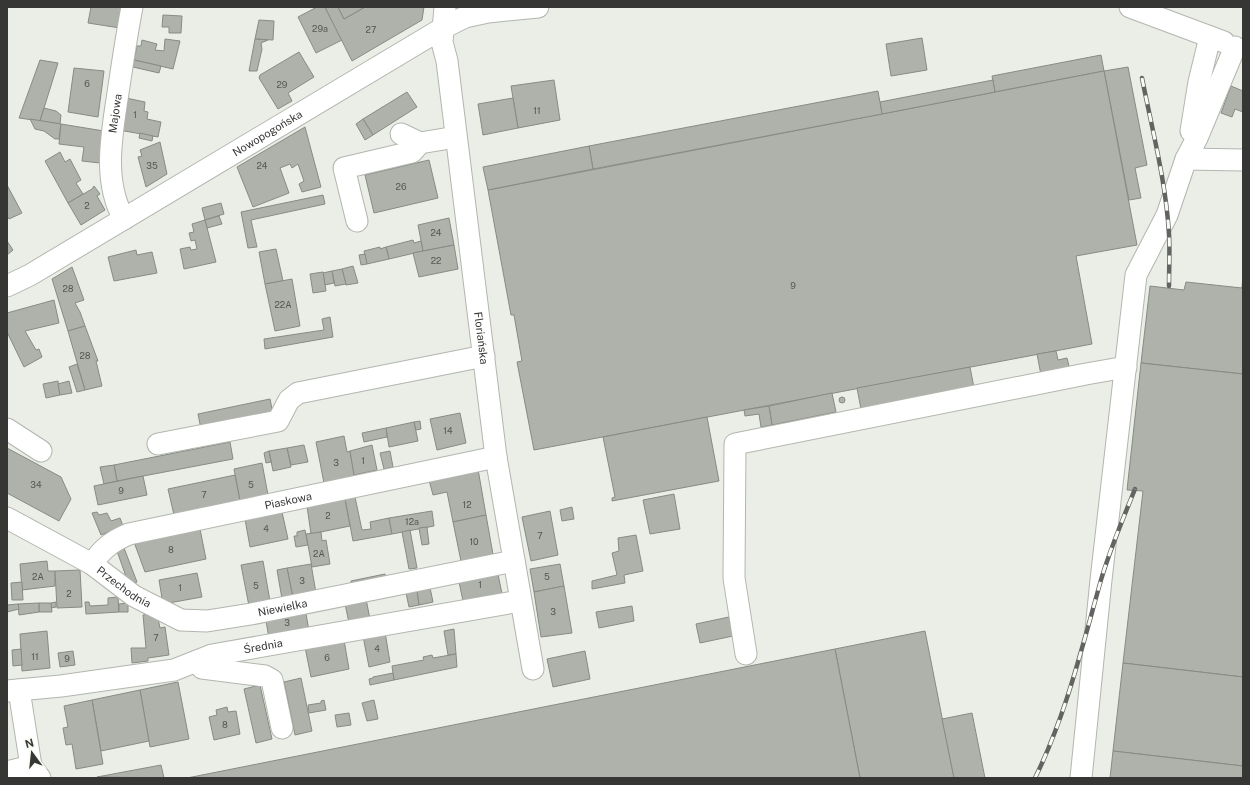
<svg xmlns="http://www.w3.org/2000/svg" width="1250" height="785" font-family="'Public Sans',sans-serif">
  <rect width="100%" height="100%" fill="#eaeee7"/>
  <g fill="#afb2ab" stroke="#878b84">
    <path d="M91 7H123L120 28 88 23Z"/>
    <path d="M317 7H325L342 40 316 53 298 17Z"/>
    <path d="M325 7H338L344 19 365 7H424L422 20 352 61Z"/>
    <path d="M338 7H365L344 19Z"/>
    <path d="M163 15 182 16 181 33H169V27H162Z"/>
    <path d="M259 20 274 21 273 40 255 39Z"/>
    <path d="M922 38 927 70 891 76 886 44Z"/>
    <path d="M165 39 180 41 173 69 134 60 137 46H141L142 40 157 44 155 50 164 51Z"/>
    <path d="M255 39 268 40 261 43 262 49 257 71H249Z"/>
    <path d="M299 52 314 77 288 93 292 101 278 109 259 78 260 75Z"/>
    <path d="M1101 55 1104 71 995 92 992 76Z"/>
    <path d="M40 60 58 63 40 121 19 118Z"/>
    <path d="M134 60 161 66 159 73 133 67Z"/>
    <path d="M1128 67 1147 165 1135 168 1141 198 1129 200 1104 71Z"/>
    <path d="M74 68 104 71 98 117 68 112Z"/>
    <path d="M1104 71 1137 245 1076 256 1092 344 534 450 517 362 522 361 514 315H511L488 190Z"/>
    <path d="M554 80 560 120 518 128 511 86Z"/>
    <path d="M993 80 995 92 882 114 880 102Z"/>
    <path d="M1231 86 1243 91V112L1235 109 1232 117 1221 113Z"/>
    <path d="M878 91 882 114 593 169 589 146Z"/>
    <path d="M407 92 417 107 373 135 363 119Z"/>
    <path d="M126 98 145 102 144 111 148 112 147 119 161 122 158 137 119 130Z"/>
    <path d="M513 98 518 128 483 135 478 104Z"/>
    <path d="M44 108 56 111 61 115 60 124 40 121Z"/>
    <path d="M30 119 61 124 59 139H55L44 131 35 129Z"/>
    <path d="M363 119 373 135 365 140 356 124Z"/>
    <path d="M61 124 104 131 100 163 82 161 84 147 59 144Z"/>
    <path d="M305 127 321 187 302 192 299 184 304 181 298 164 292 168 290 164 280 168 289 193 253 207 237 167Z"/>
    <path d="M140 133 153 136 152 141 139 138Z"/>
    <path d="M160 142 167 174 146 187 138 157 142 156 140 150Z"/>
    <path d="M589 146 593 169 488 190 483 167Z"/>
    <path d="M60 152 65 162 70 159 81 180 76 183 83 194 68 203 45 161Z"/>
    <path d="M429 160 438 198 374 213 365 175Z"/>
    <path d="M7 185 22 213 9 219 7 216Z"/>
    <path d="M94 186 100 194 97 196 105 210 81 225 68 203 92 189Z"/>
    <path d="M323 195 325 204 251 220 257 247 248 248 241 212Z"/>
    <path d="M221 203 224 214 205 220 202 208Z"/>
    <path d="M219 216 222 224 207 228 205 220Z"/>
    <path d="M449 218 454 245 423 251 418 225Z"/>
    <path d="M205 220 216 262 184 269 180 249 190 247 191 250 197 249 195 240 191 241 189 233 194 232 192 224Z"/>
    <path d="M413 240 414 243 421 241 423 251 389 259 386 247Z"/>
    <path d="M7 241 13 250 7 255Z"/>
    <path d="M454 245 458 269 419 277 413 253Z"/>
    <path d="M380 247V249L386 247 389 259 367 264 364 251Z"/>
    <path d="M276 249 283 281 265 284 259 252Z"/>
    <path d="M136 250 137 255 152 252 157 273 114 281 108 257Z"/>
    <path d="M365 254 367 264 361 265 359 255Z"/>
    <path d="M353 266 358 283 346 285 342 269Z"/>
    <path d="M72 267 84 300 75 303 80 312 85 326 68 331 52 279Z"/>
    <path d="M342 269 346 284 335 286 332 271Z"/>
    <path d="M332 271 334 283 325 285 323 273Z"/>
    <path d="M323 272 326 291 313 293 310 274Z"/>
    <path d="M1243 275V374L1141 363 1150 286 1184 290 1186 282 1242 288Z"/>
    <path d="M292 279 300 326 275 331 265 284Z"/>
    <path d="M54 300 59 323 25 331 36 350 39 349 42 357 24 367 7 332V313Z"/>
    <path d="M330 317 333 337 265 349 264 339 324 330 322 319Z"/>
    <path d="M85 326 98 361H96L102 386 85 390 68 331Z"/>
    <path d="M1056 351 1058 360 1067 358 1070 370 1041 375 1037 354Z"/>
    <path d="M1141 363 1243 374V677L1123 663 1143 491 1127 490Z"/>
    <path d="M77 364 85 390 77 392 69 367Z"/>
    <path d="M970 367 974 388 861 409 857 388Z"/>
    <path d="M58 381 60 395 46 398 43 384Z"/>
    <path d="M69 381 72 393 60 395 58 384Z"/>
    <path d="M832 393 836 412 772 425 769 406Z"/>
    <circle cx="842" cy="400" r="3"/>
    <path d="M270 399 273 414 201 429 198 414Z"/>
    <path d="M769 406 772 425 761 427 759 414 745 416 744 410Z"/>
    <path d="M460 413 466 443 437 450 430 419Z"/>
    <path d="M707 417 719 481 612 501V498L615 497 603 437Z"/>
    <path d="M420 421 421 429 416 430 414 422Z"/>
    <path d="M414 422 418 441 389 447 386 428Z"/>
    <path d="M386 428 387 437 364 442 362 433Z"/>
    <path d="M344 436 347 452 350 451 355 478 324 483 316 442Z"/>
    <path d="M230 442 233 459 117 481 114 465Z"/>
    <path d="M304 445 308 462 291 465 287 448Z"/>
    <path d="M372 445 377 470 354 475 350 451Z"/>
    <path d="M7 448 61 477 71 499 59 521 7 493Z"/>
    <path d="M287 448 291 467 273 471 269 451Z"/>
    <path d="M269 451 271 462 266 463 264 453Z"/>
    <path d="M390 451 393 467 384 469 380 453Z"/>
    <path d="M262 463 268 495 240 501 234 469Z"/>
    <path d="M114 465 117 481 104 484 100 467Z"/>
    <path d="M478 469 486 515 453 522 447 492 433 495 429 480Z"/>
    <path d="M235 475 240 501 174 515 168 489Z"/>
    <path d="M143 476 147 495 98 505 94 486Z"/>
    <path d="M674 494 680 529 650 534 643 500Z"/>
    <path d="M355 497 362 530 371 529 370 522 389 518 392 534 353 541 345 499Z"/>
    <path d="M345 499 350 526 311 534 307 506Z"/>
    <path d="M572 507 574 519 562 521 560 510Z"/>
    <path d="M432 511 434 526 392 534 389 518Z"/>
    <path d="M550 511 558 555 531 561 522 517Z"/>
    <path d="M97 512 99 515 107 513 111 521 120 518 123 526 101 535 92 513Z"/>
    <path d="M282 512 288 539 250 547 245 519Z"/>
    <path d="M486 515 494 560 462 566 453 522Z"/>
    <path d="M427 527 429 544 422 545 419 528Z"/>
    <path d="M200 529 206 559 145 572 134 542Z"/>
    <path d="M305 530 308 545 296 547 294 536H297V532Z"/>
    <path d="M410 530 417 568 409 569 402 532Z"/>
    <path d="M321 532 322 541 326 540 330 564 312 567 306 534Z"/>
    <path d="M636 535 643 571 624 575 625 583 592 589V581L617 575 612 553 619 551 618 538Z"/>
    <path d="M124 548 137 582 129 585 117 551Z"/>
    <path d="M47 561 48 571H55V586L22 590 20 564Z"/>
    <path d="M263 561 271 607 250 611 241 565Z"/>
    <path d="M311 564 316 593 293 598 287 568Z"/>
    <path d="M560 564 564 586 534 592 530 569Z"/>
    <path d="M287 568 293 598 282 599 277 570Z"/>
    <path d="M497 569 502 594 463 601 458 577Z"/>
    <path d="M80 570 82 607 57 608 55 571Z"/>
    <path d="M197 573 202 597 163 604 159 580Z"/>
    <path d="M385 574 386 582 352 588 351 581Z"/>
    <path d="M22 582 23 600H12L11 583Z"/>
    <path d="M429 583 433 602 419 605 416 585Z"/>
    <path d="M416 585 419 605 409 607 405 588Z"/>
    <path d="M564 586 572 633 541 637 534 592Z"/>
    <path d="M365 594 370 619 349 623 344 599Z"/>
    <path d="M118 597 119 612 86 614 85 602H89L90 606 108 605V598Z"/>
    <path d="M56 602V607L51 608V603Z"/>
    <path d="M39 603H51L52 612H39Z"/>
    <path d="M39 603V612L19 615 18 604Z"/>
    <path d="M128 603V612H119V604Z"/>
    <path d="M18 604 19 609 7 612V605Z"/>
    <path d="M632 606 634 621 599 628 596 612Z"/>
    <path d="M305 608 309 631 269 638 265 615Z"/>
    <path d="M157 613 160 628 165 627 169 655 148 658V661L132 663 131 648H146L143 615Z"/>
    <path d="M729 617 733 636 700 643 696 624Z"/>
    <path d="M454 629 456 654 448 655 444 631Z"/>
    <path d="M47 631 50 668 22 671 20 634Z"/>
    <path d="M925 631 954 778H860L835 649Z"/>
    <path d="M385 632 390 662 369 667 363 636Z"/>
    <path d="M344 640 349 669 311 677 305 647Z"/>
    <path d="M21 649 22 665 13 666 12 650Z"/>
    <path d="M835 649 860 778H187Z"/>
    <path d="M73 651 75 665 60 667 58 653Z"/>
    <path d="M585 651 590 679 553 687 547 659Z"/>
    <path d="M456 654 457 667 394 680 392 666 424 660 423 657 432 655 433 658Z"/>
    <path d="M1123 663 1243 677V766L1113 751Z"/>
    <path d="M393 673 394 680 370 685 369 679 373 678V677Z"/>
    <path d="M301 678 312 731 295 735 284 682Z"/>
    <path d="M178 682 189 739 150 747 140 690Z"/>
    <path d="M260 685 272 739 256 743 244 689Z"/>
    <path d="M140 690 149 741 101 751 92 700Z"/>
    <path d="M92 700 103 764 76 769 72 744 66 745 63 728 68 727 64 706Z"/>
    <path d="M324 700 326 710 309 713 308 705 321 703V701Z"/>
    <path d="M374 700 378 719 367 721 362 703Z"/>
    <path d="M227 707 228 712 236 711 240 734 214 740 209 717 217 715 216 710Z"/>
    <path d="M349 713 351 725 337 727 335 715Z"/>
    <path d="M972 713 985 778H954L942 719Z"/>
    <path d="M1113 751 1243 766V778H1110Z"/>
    <path d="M161 765 164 778 97 777Z"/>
  </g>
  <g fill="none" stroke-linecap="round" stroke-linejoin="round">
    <g stroke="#b2b6af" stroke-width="23">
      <g id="minor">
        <path id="s1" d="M445 7 442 42 447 61 496 457 533 669"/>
        <path d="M1130 7 1224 42"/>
        <path d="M1191 131 1199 82 1210 37"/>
        <path d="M401 134 420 143"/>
        <path d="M1186 159 1243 160"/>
        <path id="s2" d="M124 219C101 179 113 129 119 86 123 60 127 33 132 7"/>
        <path d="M357 221 344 168 412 152 420 143 456 137"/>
        <path id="s3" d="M7 286 30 275 443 28 465 17 488 12 538 7"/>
        <path d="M7 429 41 451"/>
        <path d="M158 444 278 421 289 400 298 393 484 356"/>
        <path id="s4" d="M7 518 92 564 134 596 181 620 207 621 251 614 514 561"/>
        <path id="s5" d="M92 564C102 549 112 541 129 534L496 457"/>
        <path d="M746 654 734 578 735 444 1086 374 1126 367"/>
        <path d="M197 661 202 668 265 676 272 680 282 728"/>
        <path d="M19 690 31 766 40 778"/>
        <path id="s6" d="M7 691 61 686 174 670 212 655 520 601"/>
        <path d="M7 772 31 766"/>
        <path d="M1081 778 1101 580 1136 275 1167 215 1186 159 1197 138 1235 47"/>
      </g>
    </g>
    <use href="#minor" stroke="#fff" stroke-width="21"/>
    <g stroke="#636461" stroke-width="4.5">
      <g id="rail">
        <path d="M1142 78C1152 129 1166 182 1169 234 1170 251 1169 269 1169 286"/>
        <path d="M1035 778C1066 715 1082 647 1101 580 1110 549 1123 519 1135 489"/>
      </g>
    </g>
    <use href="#rail" stroke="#f8fcf4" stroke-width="3" stroke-dasharray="9" stroke-linecap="butt"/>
  </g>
  <g text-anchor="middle" stroke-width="3" stroke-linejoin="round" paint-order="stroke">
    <g font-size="9" fill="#545652">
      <text x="320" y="32">29a</text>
      <text x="371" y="33">27</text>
      <text x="87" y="87">6</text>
      <text x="282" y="88">29</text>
      <text x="537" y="114">11</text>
      <text x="135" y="118">1</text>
      <text x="152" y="169">35</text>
      <text x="262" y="169">24</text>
      <text x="401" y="190">26</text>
      <text x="87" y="209">2</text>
      <text x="436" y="236">24</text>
      <text x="436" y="264">22</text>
      <text x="793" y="289">9</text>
      <text x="68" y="292">28</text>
      <text x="283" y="308">22A</text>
      <text x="85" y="359">28</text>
      <text x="448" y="434">14</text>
      <text x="363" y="464">1</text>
      <text x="336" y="466">3</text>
      <text x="36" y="488">34</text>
      <text x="251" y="488">5</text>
      <text x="121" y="494">9</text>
      <text x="204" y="498">7</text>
      <text x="467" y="508">12</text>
      <text x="328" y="519">2</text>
      <text x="412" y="525">12a</text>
      <text x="266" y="532">4</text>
      <text x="540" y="539">7</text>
      <text x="474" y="545">10</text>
      <text x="171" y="553">8</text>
      <text x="319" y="557">2A</text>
      <text x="38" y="580">2A</text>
      <text x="547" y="580">5</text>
      <text x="302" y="584">3</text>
      <text x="480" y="588">1</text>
      <text x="256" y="589">5</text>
      <text x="180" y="591">1</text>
      <text x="69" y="597">2</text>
      <text x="553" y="615">3</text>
      <text x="287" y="626">3</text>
      <text x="156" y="641">7</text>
      <text x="377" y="652">4</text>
      <text x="35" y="660">11</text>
      <text x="327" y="661">6</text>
      <text x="67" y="662">9</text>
      <text x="225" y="728">8</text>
    </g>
    <g font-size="11" fill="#363734" stroke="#f8fcf4">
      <text dy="4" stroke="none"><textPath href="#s2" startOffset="108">Majowa</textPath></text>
      <text dy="4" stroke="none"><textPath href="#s3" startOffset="302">Nowopogońska</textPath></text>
      <text dy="4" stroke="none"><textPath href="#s1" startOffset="334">Floriańska</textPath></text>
      <text dy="4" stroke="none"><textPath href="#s5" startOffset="211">Piaskowa</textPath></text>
      <text dy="4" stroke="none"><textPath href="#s4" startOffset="136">Przechodnia</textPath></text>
      <text dy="4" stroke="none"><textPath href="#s4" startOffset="305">Niewielka</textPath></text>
      <text dy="4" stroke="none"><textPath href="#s6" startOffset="261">Średnia</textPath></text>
    </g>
  </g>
  <rect width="1250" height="785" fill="none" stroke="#363734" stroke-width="16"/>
  <g transform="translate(32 753) rotate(345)" stroke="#f8fcf4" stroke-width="3" paint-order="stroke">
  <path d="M0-3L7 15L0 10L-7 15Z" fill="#363734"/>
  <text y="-6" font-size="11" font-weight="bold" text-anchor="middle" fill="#363734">N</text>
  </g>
</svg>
